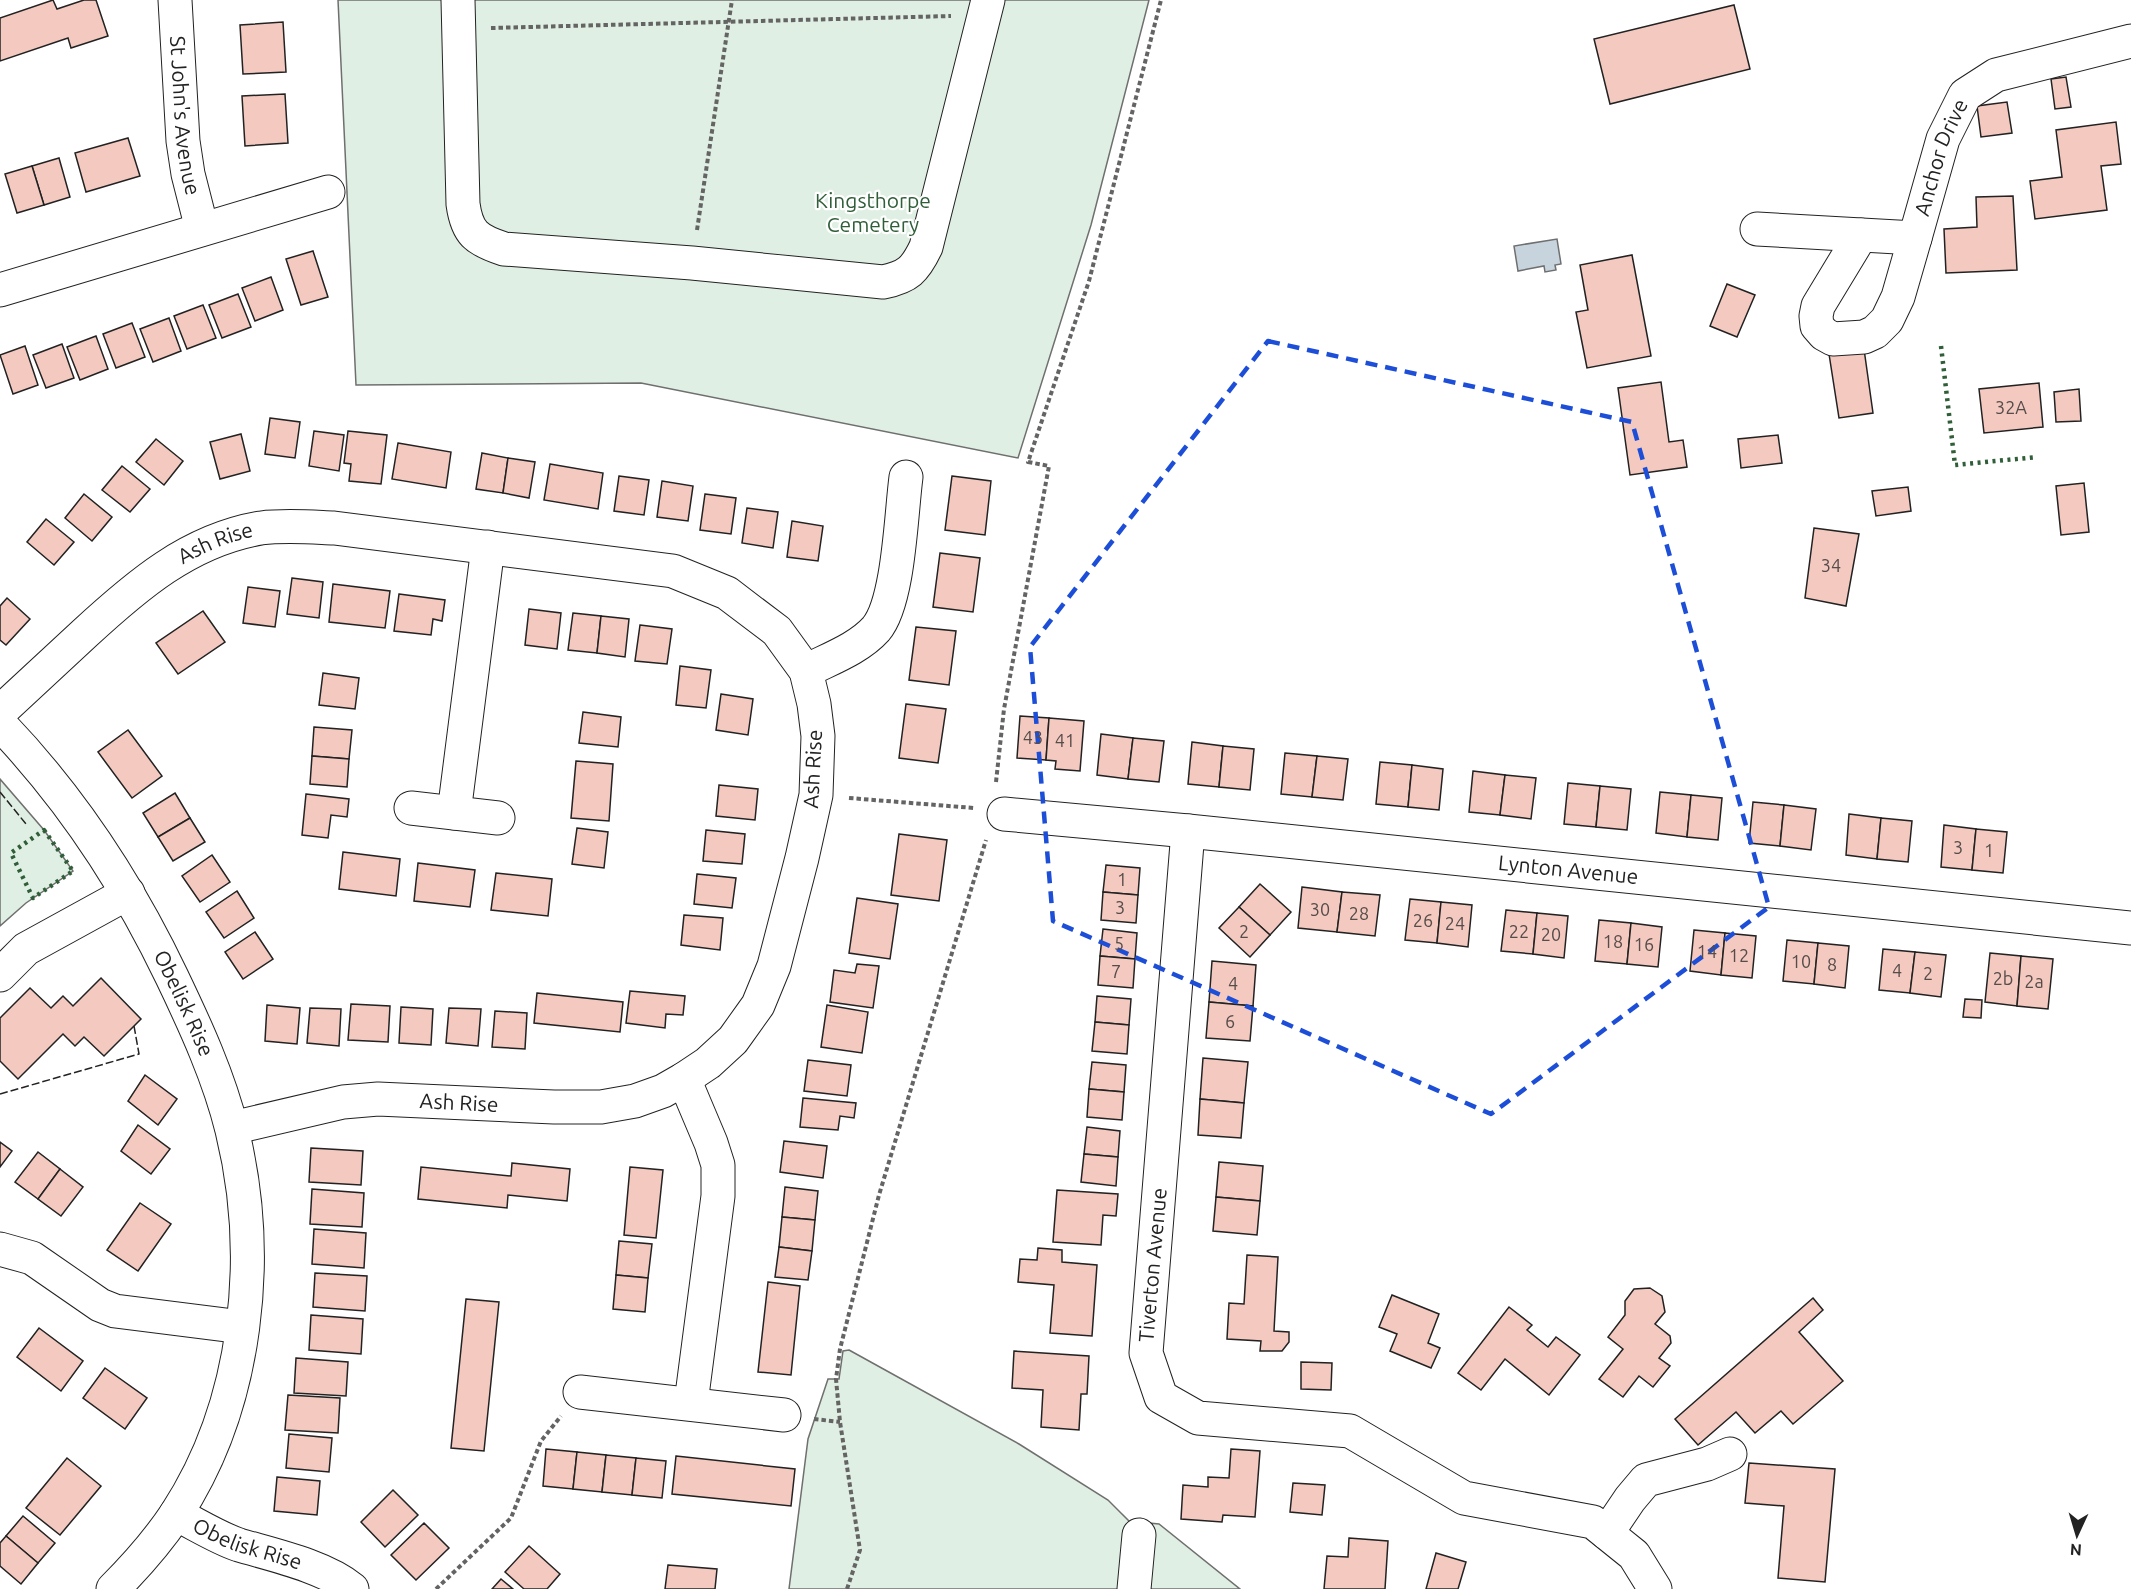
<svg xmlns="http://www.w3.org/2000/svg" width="2131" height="1589" font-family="Ubuntu,sans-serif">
  <rect width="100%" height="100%" fill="#fff"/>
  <g fill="#e0efe3" stroke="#6f6f6f" stroke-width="1.5">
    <path d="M338 0H1149L1091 225 1018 458 641 383 356 385Z"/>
    <path d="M0 779 44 830 73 871 26 903 0 926Z"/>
    <path d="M849 1350 1019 1444 1108 1500 1129 1521 1159 1524 1240 1589H789L808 1439 828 1379H839L843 1351Z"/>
  </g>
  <path fill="#c7d3dd" stroke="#6f6f6f" stroke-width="1.5" d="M1557 239 1561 264 1555 265 1556 270 1545 272 1544 266 1518 271 1514 246Z"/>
  <g fill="#f3c9c0" stroke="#222" stroke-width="1.5">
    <path d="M53 0 57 9 84 0H96L108 36 71 48 68 38 0 61V18Z"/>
    <path d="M1734 5 1750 69 1610 104 1594 39Z"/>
    <path d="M283 22 286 72 243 74 240 25Z"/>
    <path d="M2066 77 2071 107 2055 109 2051 79Z"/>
    <path d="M285 94 288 143 245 146 242 96Z"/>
    <path d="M2007 102 2012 133 1981 137 1977 106Z"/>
    <path d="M2116 122 2121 164 2101 166 2107 210 2035 219 2030 181 2062 177 2056 130Z"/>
    <path d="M128 138 140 176 86 192 75 153Z"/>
    <path d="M59 158 70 197 44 205 32 166Z"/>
    <path d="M32 166 44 205 17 213 5 174Z"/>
    <path d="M2013 196 2017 270 1946 273 1944 229 1977 227 1976 197Z"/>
    <path d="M313 251 328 297 301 305 286 259Z"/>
    <path d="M1632 255 1651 356 1587 368 1576 312 1588 310 1580 265Z"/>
    <path d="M271 277 283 310 255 321 242 288Z"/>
    <path d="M1727 284 1755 295 1737 337 1710 326Z"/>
    <path d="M238 294 251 327 222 338 209 305Z"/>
    <path d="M203 305 216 338 187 349 174 316Z"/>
    <path d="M169 318 181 351 153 362 140 329Z"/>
    <path d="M132 323 145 357 116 368 103 334Z"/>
    <path d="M96 336 108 369 80 380 67 347Z"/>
    <path d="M62 344 74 378 46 388 33 355Z"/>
    <path d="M25 346 38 385 13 394 0 355Z"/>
    <path d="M1864 349 1873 413 1839 418 1829 354Z"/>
    <path d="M1661 382 1669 442 1683 440 1687 467 1630 475 1618 388Z"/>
    <path d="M2039 383 2043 427 1984 433 1979 389Z"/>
    <path d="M2079 389 2081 421 2056 422 2054 392Z"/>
    <path d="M270 418 300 422 295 458 265 454Z"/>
    <path d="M314 431 344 435 339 471 309 466Z"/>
    <path d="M348 431 387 435 381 484 349 481 351 464 344 463Z"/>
    <path d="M241 434 250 471 220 479 210 442Z"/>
    <path d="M1778 435 1782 463 1741 468 1738 439Z"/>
    <path d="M156 439 183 461 164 485 136 462Z"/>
    <path d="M398 443 451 452 446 488 392 479Z"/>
    <path d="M482 453 508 458 503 493 476 489Z"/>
    <path d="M508 458 535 462 529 498 503 493Z"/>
    <path d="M550 464 603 473 598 509 544 500Z"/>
    <path d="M122 466 150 489 130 512 102 490Z"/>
    <path d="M619 476 649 480 644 515 614 511Z"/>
    <path d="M952 476 991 481 985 535 945 530Z"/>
    <path d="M662 481 693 486 688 521 657 517Z"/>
    <path d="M2084 483 2089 532 2061 535 2056 486Z"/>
    <path d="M1908 487 1911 511 1876 516 1872 491Z"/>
    <path d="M84 494 112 517 92 541 65 518Z"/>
    <path d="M705 494 736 498 731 534 700 530Z"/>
    <path d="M747 508 778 512 773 548 742 543Z"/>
    <path d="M46 519 74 542 54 565 27 542Z"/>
    <path d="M792 521 823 526 818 561 787 557Z"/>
    <path d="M1814 528 1859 534 1846 606 1805 598Z"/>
    <path d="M940 553 980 558 973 612 933 607Z"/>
    <path d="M292 578 323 582 319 618 287 614Z"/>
    <path d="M333 584 390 591 385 628 329 622Z"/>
    <path d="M248 587 280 591 275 627 243 623Z"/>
    <path d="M399 594 445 600 442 621 433 619 431 635 394 631Z"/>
    <path d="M7 598 30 619 6 645 0 640V606Z"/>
    <path d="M529 609 561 613 557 649 525 645Z"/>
    <path d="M203 611 225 642 178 674 156 643Z"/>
    <path d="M573 613 601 616 597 653 568 650Z"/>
    <path d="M601 616 629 619 625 657 597 653Z"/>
    <path d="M640 625 672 629 667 664 635 661Z"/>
    <path d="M916 627 956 631 949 685 909 680Z"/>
    <path d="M680 666 711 670 706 708 676 705Z"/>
    <path d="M323 673 359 678 355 709 319 705Z"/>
    <path d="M721 694 753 699 748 735 716 730Z"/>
    <path d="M906 704 946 709 938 763 899 758Z"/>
    <path d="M583 712 621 717 618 747 579 743Z"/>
    <path d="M1020 716 1049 718 1046 760 1017 758Z"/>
    <path d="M1049 718 1084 721 1080 771 1055 769 1056 761 1046 760Z"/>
    <path d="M314 727 352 730 349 759 312 756Z"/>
    <path d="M128 730 162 776 132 798 98 752Z"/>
    <path d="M1101 734 1133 738 1128 779 1097 775Z"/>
    <path d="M1133 738 1164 741 1159 782 1128 779Z"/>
    <path d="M1192 742 1223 746 1219 787 1188 784Z"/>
    <path d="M1223 746 1254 749 1250 790 1219 787Z"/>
    <path d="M1285 753 1317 756 1312 797 1281 794Z"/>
    <path d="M312 756 349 759 347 787 310 784Z"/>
    <path d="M1317 756 1348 759 1343 800 1312 797Z"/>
    <path d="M576 761 613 764 609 821 571 818Z"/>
    <path d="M1380 762 1412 765 1408 807 1376 804Z"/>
    <path d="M1412 765 1443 769 1439 810 1408 807Z"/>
    <path d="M1473 771 1505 775 1500 815 1469 812Z"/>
    <path d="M1505 775 1536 778 1531 819 1500 815Z"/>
    <path d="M1568 783 1600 786 1596 827 1564 824Z"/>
    <path d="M719 785 758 789 755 820 716 816Z"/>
    <path d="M1600 786 1631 789 1627 830 1596 827Z"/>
    <path d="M1660 792 1691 795 1687 837 1656 833Z"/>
    <path d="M175 793 190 818 158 837 143 813Z"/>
    <path d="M306 794 349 799 347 817 331 815 328 838 302 835Z"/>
    <path d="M1691 795 1722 798 1718 840 1687 837Z"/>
    <path d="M1753 802 1784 805 1780 846 1749 843Z"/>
    <path d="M1784 805 1816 809 1811 850 1780 846Z"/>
    <path d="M1849 814 1881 818 1877 859 1846 855Z"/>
    <path d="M190 818 205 842 173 861 158 837Z"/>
    <path d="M1881 818 1912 821 1908 862 1877 859Z"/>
    <path d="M1944 825 1976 829 1972 870 1941 867Z"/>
    <path d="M577 828 608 832 604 868 572 864Z"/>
    <path d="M1976 829 2007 832 2003 873 1972 870Z"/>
    <path d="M706 830 745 834 742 864 703 861Z"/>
    <path d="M899 834 947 840 939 901 891 895Z"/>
    <path d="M343 852 400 859 396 896 339 889Z"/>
    <path d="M212 855 230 882 200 902 182 876Z"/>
    <path d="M418 863 475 870 470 907 414 901Z"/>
    <path d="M1106 865 1140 868 1138 895 1103 892Z"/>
    <path d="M496 873 552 879 548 916 491 910Z"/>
    <path d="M697 874 736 878 732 908 694 904Z"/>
    <path d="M1260 884 1291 912 1270 935 1239 907Z"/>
    <path d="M1302 887 1342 892 1337 932 1298 928Z"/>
    <path d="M237 891 254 918 224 938 206 912Z"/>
    <path d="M1103 892 1138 895 1136 923 1101 920Z"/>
    <path d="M1342 892 1380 895 1375 936 1337 932Z"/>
    <path d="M857 898 898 904 890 959 849 953Z"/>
    <path d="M1410 899 1441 902 1437 943 1405 940Z"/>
    <path d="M1441 902 1472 905 1468 947 1437 943Z"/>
    <path d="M1239 907 1270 935 1250 957 1219 928Z"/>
    <path d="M1506 910 1537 913 1533 954 1501 951Z"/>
    <path d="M1537 913 1568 916 1564 958 1533 954Z"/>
    <path d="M684 915 723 918 720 950 681 945Z"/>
    <path d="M1599 920 1631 923 1627 964 1595 961Z"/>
    <path d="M1631 923 1662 927 1658 967 1627 964Z"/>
    <path d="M1103 929 1137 933 1135 959 1100 956Z"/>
    <path d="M1694 930 1725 933 1721 975 1690 971Z"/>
    <path d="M255 932 273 959 243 979 225 952Z"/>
    <path d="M1725 933 1756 936 1752 978 1721 975Z"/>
    <path d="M1787 940 1818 943 1814 984 1783 981Z"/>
    <path d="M1818 943 1849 946 1845 988 1814 984Z"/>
    <path d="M1883 949 1915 952 1910 993 1879 990Z"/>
    <path d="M1915 952 1946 955 1941 997 1910 993Z"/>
    <path d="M1990 953 2021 956 2017 1006 1985 1002Z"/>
    <path d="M1100 956 1135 959 1133 988 1098 985Z"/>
    <path d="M2021 956 2053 959 2048 1009 2017 1006Z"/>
    <path d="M1212 961 1256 965 1253 1006 1209 1002Z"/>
    <path d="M857 964 879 966 873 1008 830 1002 834 970 855 973Z"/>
    <path d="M101 978 141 1019 104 1056 84 1037 75 1046 63 1034 18 1079 0 1061V1018L30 988 51 1008 63 996 73 1006Z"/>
    <path d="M630 991 685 996 683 1015 666 1014 665 1028 626 1023Z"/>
    <path d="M537 993 623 1002 620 1032 534 1023Z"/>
    <path d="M1097 996 1131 999 1129 1025 1095 1022Z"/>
    <path d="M1965 999 1982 1000 1981 1018 1963 1017Z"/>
    <path d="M1209 1002 1253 1006 1250 1041 1206 1038Z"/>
    <path d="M351 1004 390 1006 388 1042 348 1040Z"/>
    <path d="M267 1005 300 1008 297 1044 265 1041Z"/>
    <path d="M827 1005 868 1012 862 1053 821 1047Z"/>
    <path d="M401 1007 433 1009 431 1045 399 1043Z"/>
    <path d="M310 1008 341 1009 339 1046 307 1043Z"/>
    <path d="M449 1008 481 1009 478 1046 446 1043Z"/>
    <path d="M495 1011 527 1013 525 1049 492 1047Z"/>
    <path d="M1095 1022 1129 1025 1127 1054 1092 1051Z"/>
    <path d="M1203 1058 1248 1062 1244 1103 1200 1099Z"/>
    <path d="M808 1060 851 1065 847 1096 804 1091Z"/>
    <path d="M1092 1062 1126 1065 1124 1092 1089 1089Z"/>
    <path d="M145 1075 177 1099 158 1125 128 1101Z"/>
    <path d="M1089 1089 1124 1092 1122 1120 1087 1117Z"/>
    <path d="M803 1098 856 1103 854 1118 840 1116 838 1130 800 1127Z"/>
    <path d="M1200 1099 1244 1103 1241 1138 1198 1135Z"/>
    <path d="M138 1125 170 1149 151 1174 121 1151Z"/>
    <path d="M1087 1127 1120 1131 1118 1157 1084 1154Z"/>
    <path d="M784 1141 827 1146 823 1178 780 1172Z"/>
    <path d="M0 1142 12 1151 0 1167Z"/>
    <path d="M311 1148 363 1151 361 1185 309 1182Z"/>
    <path d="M38 1152 60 1169 38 1199 15 1182Z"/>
    <path d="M1084 1154 1118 1157 1116 1186 1081 1182Z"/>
    <path d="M1219 1162 1263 1166 1260 1201 1216 1197Z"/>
    <path d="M512 1163 570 1169 567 1201 508 1195 507 1208 418 1199 421 1167 511 1176Z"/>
    <path d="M630 1167 663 1170 656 1238 624 1235Z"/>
    <path d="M60 1169 83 1187 61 1216 38 1199Z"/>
    <path d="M785 1187 818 1191 815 1220 782 1217Z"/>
    <path d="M312 1189 364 1193 362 1227 310 1224Z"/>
    <path d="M1057 1190 1118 1194 1116 1216 1103 1215 1101 1245 1053 1242Z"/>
    <path d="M1216 1197 1260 1201 1257 1235 1213 1231Z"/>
    <path d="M140 1203 171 1224 138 1271 107 1250Z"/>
    <path d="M782 1217 815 1220 812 1251 779 1247Z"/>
    <path d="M314 1229 366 1233 364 1268 312 1264Z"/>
    <path d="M619 1241 652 1244 648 1278 616 1275Z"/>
    <path d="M779 1247 812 1251 808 1280 775 1277Z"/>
    <path d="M1038 1248 1062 1250V1262L1097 1265 1092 1336 1050 1333 1054 1285 1018 1282 1020 1259 1037 1260Z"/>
    <path d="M1247 1255 1278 1257 1274 1331 1289 1332V1342L1282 1351H1260L1261 1341 1227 1339 1229 1303 1244 1304Z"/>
    <path d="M315 1273 367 1276 365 1311 313 1307Z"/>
    <path d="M616 1275 648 1278 645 1312 613 1309Z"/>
    <path d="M768 1282 800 1286 791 1375 758 1372Z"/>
    <path d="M1650 1288 1662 1296 1665 1312 1655 1324 1670 1336 1671 1343 1659 1358 1670 1366 1653 1387 1639 1376 1623 1397 1599 1379 1623 1349 1608 1337 1625 1315V1301L1634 1289Z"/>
    <path d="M1392 1295 1439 1314 1428 1343 1440 1348 1431 1368 1390 1351 1397 1334 1379 1327Z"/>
    <path d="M1813 1298 1823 1310 1799 1332 1843 1381 1793 1424 1781 1411 1755 1433 1736 1412 1698 1445 1675 1419Z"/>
    <path d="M466 1299 499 1302 484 1451 451 1448Z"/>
    <path d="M1509 1307 1532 1325 1527 1330 1548 1347 1556 1337 1580 1355 1549 1395 1505 1359 1481 1390 1458 1373Z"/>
    <path d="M311 1315 363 1319 361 1354 309 1350Z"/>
    <path d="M39 1328 83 1361 61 1391 17 1357Z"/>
    <path d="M1014 1351 1089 1356 1087 1394H1081L1079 1430 1041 1427 1043 1390 1012 1388Z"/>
    <path d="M296 1358 348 1362 346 1396 294 1393Z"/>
    <path d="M1301 1362 1332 1363 1331 1390 1301 1389Z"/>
    <path d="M105 1368 147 1398 125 1429 83 1398Z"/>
    <path d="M288 1395 340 1398 338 1433 285 1430Z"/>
    <path d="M289 1434 332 1438 329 1472 286 1468Z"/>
    <path d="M546 1449 577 1452 573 1489 543 1486Z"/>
    <path d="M1231 1449 1260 1451 1255 1517 1223 1515 1222 1522 1181 1519 1183 1485 1208 1487V1477L1229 1478Z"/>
    <path d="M577 1452 606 1455 602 1492 573 1489Z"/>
    <path d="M606 1455 636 1458 632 1495 602 1492Z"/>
    <path d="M676 1456 795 1469 791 1506 672 1494Z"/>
    <path d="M67 1458 101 1486 60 1535 26 1508Z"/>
    <path d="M636 1458 666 1461 662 1498 632 1495Z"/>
    <path d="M1749 1463 1835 1469 1825 1582 1778 1578 1784 1506 1745 1503Z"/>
    <path d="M277 1477 320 1481 317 1515 274 1511Z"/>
    <path d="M1293 1483 1325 1485 1322 1515 1290 1512Z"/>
    <path d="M393 1490 418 1515 385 1547 361 1522Z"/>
    <path d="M23 1516 55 1543 38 1563 6 1536Z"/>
    <path d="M424 1523 449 1548 416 1580 391 1555Z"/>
    <path d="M6 1536 38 1563 21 1584 0 1566V1543Z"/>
    <path d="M1349 1538 1388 1541 1385 1589H1324L1327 1556 1348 1557Z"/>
    <path d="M529 1546 560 1574 547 1589H524L505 1572Z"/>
    <path d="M1436 1553 1466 1562 1458 1589H1426Z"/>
    <path d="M668 1565 717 1569 715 1589H665Z"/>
    <path d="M501 1579 513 1589H492Z"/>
  </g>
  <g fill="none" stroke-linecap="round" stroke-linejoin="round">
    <g stroke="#222" stroke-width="35">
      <g id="minor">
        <path id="s1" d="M175 0 183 141 188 174 202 229"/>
        <path d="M458 0 463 204C467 233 476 240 504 249L692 263 883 282C908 277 915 270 926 247L988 0"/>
        <path id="s2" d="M1757 229 1915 238 1943 139 1965 95 1996 75 2131 41"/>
        <path d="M1861 235 1818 306 1816 316 1817 326 1824 334 1833 339 1864 337 1875 332 1887 320 1898 297 1915 238"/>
        <path d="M0 290 328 192"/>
        <path d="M806 671C829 659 858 649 876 629 899 602 901 514 906 477"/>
        <path id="s3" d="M0 712C28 686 56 660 84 634 136 586 189 540 261 528 285 525 310 527 334 528L673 571 727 593 777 631 806 671 814 704 818 736 816 795 802 858 774 966 758 1005 733 1040 708 1063 684 1079 663 1091 635 1101 601 1107H554L378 1099 343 1102 232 1128"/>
        <path id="s4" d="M0 724C71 798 128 885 172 977 195 1025 219 1077 232 1130 263 1256 248 1404 176 1514 158 1541 136 1566 113 1589"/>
        <path d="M411 808 498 818"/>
        <path d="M454 813 488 547"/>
        <path id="s5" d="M1004 814 1188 831 2131 928"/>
        <path d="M1188 831 1146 1353 1161 1397 1198 1418 1350 1431 1464 1498 1593 1522 1634 1555 1655 1589"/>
        <path d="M0 975 26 949 128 893"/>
        <path d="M684 1079 711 1143 718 1165V1196L691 1403"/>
        <path d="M0 1249 32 1258 100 1305 115 1311 242 1327"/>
        <path d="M580 1392 784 1415"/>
        <path id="s6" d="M176 1514C196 1524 218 1538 239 1545 273 1555 324 1566 352 1589"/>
        <path d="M1607 1533 1630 1499 1646 1480 1707 1464 1730 1454"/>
        <path d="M1134 1589 1139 1535"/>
      </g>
    </g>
    <g stroke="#646464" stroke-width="4" stroke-dasharray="4.5 3" stroke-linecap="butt">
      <path d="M491 28 951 16"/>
      <path d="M697 230 732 0"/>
      <path d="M996 782 1004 709 1049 466 1028 462 1089 281 1161 0"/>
      <path d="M849 798 974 808"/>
      <path d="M814 1419 840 1422"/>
      <path d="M436 1589 511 1518 541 1441 561 1416"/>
      <path d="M847 1589 860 1550 840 1422 836 1379 840 1349 879 1195 986 840"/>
    </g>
    <use href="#minor" stroke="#fff" stroke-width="33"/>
    <g stroke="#2f5e38" stroke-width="4.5" stroke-dasharray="3 4.5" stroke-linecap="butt">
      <path d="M1941 346 1955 465 2037 457"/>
      <path d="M44 830 73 871 33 898 11 853Z"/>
    </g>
    <g stroke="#222" stroke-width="1.5" stroke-dasharray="8 3" stroke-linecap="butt">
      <path d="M0 792 26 824"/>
      <path d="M0 1094 139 1054 134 1026"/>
    </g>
  </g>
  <path fill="none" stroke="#1d4ed8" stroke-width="4.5" stroke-dasharray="12 8" stroke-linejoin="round" d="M1268 341 1632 422 1769 907 1491 1114 1053 921 1030 647Z"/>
  <g text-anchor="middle" stroke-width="4.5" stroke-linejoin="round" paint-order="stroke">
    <g font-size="18" fill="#564c4a">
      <text x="2011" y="414">32A</text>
      <text x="1831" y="572">34</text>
      <text x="1033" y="744">43</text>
      <text x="1065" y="747">41</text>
      <text x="1958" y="854">3</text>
      <text x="1989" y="857">1</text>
      <text x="1122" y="886">1</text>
      <text x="1120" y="914">3</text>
      <text x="1320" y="916">30</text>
      <text x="1359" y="920">28</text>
      <text x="1423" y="927">26</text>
      <text x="1455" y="930">24</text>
      <text x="1244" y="938">2</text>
      <text x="1519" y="938">22</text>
      <text x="1551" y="941">20</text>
      <text x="1613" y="948">18</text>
      <text x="1119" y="950">5</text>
      <text x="1644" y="951">16</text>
      <text x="1707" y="958">14</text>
      <text x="1739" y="962">12</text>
      <text x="1801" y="968">10</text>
      <text x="1832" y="971">8</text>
      <text x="1897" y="977">4</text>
      <text x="1116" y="978">7</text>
      <text x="1928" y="980">2</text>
      <text x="2003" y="985">2b</text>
      <text x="2034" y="988">2a</text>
      <text x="1233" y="990">4</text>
      <text x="1230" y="1028">6</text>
    </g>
    <g font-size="21" fill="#222" stroke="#fff">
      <text dy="7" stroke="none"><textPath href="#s1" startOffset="116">St John's Avenue</textPath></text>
      <text dy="7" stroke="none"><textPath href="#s2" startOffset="243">Anchor Drive</textPath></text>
      <text dy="7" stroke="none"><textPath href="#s3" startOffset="276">Ash Rise</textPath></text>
      <text transform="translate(813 769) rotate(-87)" y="7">Ash Rise</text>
      <text dy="7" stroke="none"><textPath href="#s5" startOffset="567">Lynton Avenue</textPath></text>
      <text dy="7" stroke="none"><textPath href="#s4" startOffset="336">Obelisk Rise</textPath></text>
      <text transform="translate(459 1103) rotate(3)" y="7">Ash Rise</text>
      <text transform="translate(1153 1265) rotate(-85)" y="7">Tiverton Avenue</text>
      <text dy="7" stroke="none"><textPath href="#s6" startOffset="78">Obelisk Rise</textPath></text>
    </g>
    <g font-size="21" fill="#2f5e38" stroke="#fff">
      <text x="873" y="208">Kingsthorpe<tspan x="873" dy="24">Cemetery</tspan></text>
    </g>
  </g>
  <g transform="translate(2077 1535) rotate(184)" stroke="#ffffff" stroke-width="4.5" paint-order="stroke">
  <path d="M0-4.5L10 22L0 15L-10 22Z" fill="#222222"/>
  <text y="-9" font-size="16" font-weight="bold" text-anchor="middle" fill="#222222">N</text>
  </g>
</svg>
